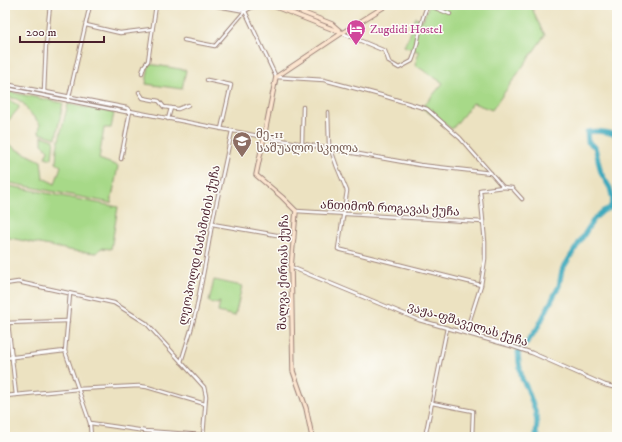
<svg xmlns="http://www.w3.org/2000/svg" width="622" height="442" font-family="'IM FELL DW Pica','Noto Serif Georgian',serif">
  <rect width="100%" height="100%" fill="#fdfcf7"/>
  <filter id="ink" filterUnits="userSpaceOnUse"><feTurbulence type="fractalNoise" baseFrequency=".025" numOctaves="2"/><feDisplacementMap in="SourceGraphic" scale="8" xChannelSelector="R" yChannelSelector="G"/><feConvolveMatrix kernelMatrix="1 2 1 2 8 2 1 2 1" color-interpolation-filters="sRGB"/></filter>
  <filter id="wash" filterUnits="userSpaceOnUse"><feTurbulence type="fractalNoise" baseFrequency=".012" numOctaves="4" result="noise"/><feDisplacementMap in="SourceGraphic" scale="16" xChannelSelector="R" yChannelSelector="G"/><feGaussianBlur stdDeviation="0.9" result="paint"/><feColorMatrix in="noise" values="0 0 0 0 0 0 0 0 0 0 0 0 0 0 0 0 0 1.4 0 .05"/><feComposite in="paint" operator="in"/></filter>
  <g filter="url(#wash)">
    <rect width="100%" height="100%" fill="#ece2c1"/>
    <g fill="#a7d988" stroke="#787c5a">
      <path d="M429 5H531L536 18 545 35 492 110 473 103 452 129 438 119 422 108 443 83 415 65 419 52 404 46 414 26 412 25 415 17 423 20Z"/>
      <path d="M149 64 186 70 182 89 146 84Z"/>
      <path d="M5 91 63 103 56 138 39 133 40 124 33 116 29 113 24 104 17 99 7 97 5 94Z"/>
      <path d="M9 100 18 105 19 108 9 120 5 124V101Z"/>
      <path d="M68 104 114 113 111 128H104L99 159 118 166 111 203 5 182V142H6L16 149 41 161 43 178 55 184 61 166 56 163 57 148Z"/>
      <path d="M42 136 54 140 52 159 45 157 48 150 42 144Z"/>
      <path d="M5 185 118 207 111 249 101 248 97 253 74 251 5 237Z"/>
      <path d="M214 280 242 286 235 316 218 312 220 302H219L218 304 209 302Z"/>
    </g>
    <g fill="none" stroke-linecap="round" stroke-linejoin="round">
      <path stroke="#3ca9bc" stroke-width="5" d="M538 437 536 434 537 422 535 410 527 388 522 379 519 363 518 352 524 346 537 329 559 286 562 270 594 219 603 211 610 208 613 200 610 188 601 173 595 147 588 142 587 132C598 130 607 132 617 135"/>
    </g>
  </g>
  <g filter="url(#ink)">
    <g fill="none" stroke-linecap="round" stroke-linejoin="round">
      <g stroke="#9b8076" stroke-width="4.5">
        <g id="street">
          <path d="M212 5 245 11"/>
          <path d="M428 5 450 14"/>
          <path d="M245 11 276 77 324 80 384 96 427 109 460 138 503 187"/>
          <path d="M86 25 120 33 152 29"/>
          <path d="M342 33 385 51 389 62 399 68 412 61C420 43 418 23 428 5"/>
          <path d="M184 40 215 46 245 11 256 5"/>
          <path d="M142 73 144 66 148 61 156 5"/>
          <path d="M207 80 231 85 221 129"/>
          <path d="M5 84 127 108 130 111"/>
          <path d="M5 88 126 112 130 111 264 137 420 165 491 173"/>
          <path d="M44 92 46 45 50 5"/>
          <path d="M139 92 143 98 159 101 164 107 178 109 188 105"/>
          <path d="M68 101 90 5"/>
          <path d="M328 112 329 144 337 167 347 191 338 249 481 285"/>
          <path d="M168 119 171 108"/>
          <path d="M302 144 303 107"/>
          <path d="M121 159 130 111"/>
          <path d="M296 211 483 222"/>
          <path d="M212 224 294 238"/>
          <path d="M291 267 419 320 511 346 532 353 605 385 617 388"/>
          <path d="M5 284 18 282 114 303 146 323 204 387 206 396 203 437"/>
          <path d="M70 294 65 351 90 423 91 437"/>
          <path d="M5 323 68 321"/>
          <path d="M8 323 16 395"/>
          <path d="M466 332 481 285 485 259V242L480 190 503 187 512 188 522 199"/>
          <path d="M5 358 65 351"/>
          <path d="M181 362 191 330 196 311 206 259 212 224 232 131"/>
          <path d="M5 396 78 389 139 386 147 387 205 404"/>
          <path d="M432 403 473 411 472 437"/>
          <path d="M90 423 145 431 203 435"/>
          <path d="M425 437 447 328"/>
        </g>
      </g>
      <g stroke="#9b8076" stroke-width="5.5">
        <g id="secondary">
          <path d="M271 5 342 33"/>
          <path d="M283 5 332 24 340 31"/>
          <path d="M613 5 617 6"/>
          <path d="M312 437 306 408 293 371 291 267 296 211 282 197 256 175 264 137 276 77 342 33 387 5"/>
        </g>
      </g>
      <use href="#street" stroke="#fff" stroke-width="2.5"/>
      <use href="#secondary" stroke="#fce5cf" stroke-width="3.5"/>
    </g>
  </g>
  <defs>
    <g id="hotel-pin" transform="scale(1)"><path d="M0 17L-7.5 6A9.5 9.5 0 1 1 7.5 6Z" fill="#d1479c" stroke="#fdfcf7"/><path d="M-6-4.5h1.5V1H6V5H4.5V3h-9V5H-6ZM-4 0a1.8 1.8 0 1 1 3.6 0ZM.5 0V-2.5h3Q6-2.5 6 0Z" fill="#fff"/></g>
    <g id="school-pin" transform="scale(1)"><path d="M0 17L-7.5 6A9.5 9.5 0 1 1 7.5 6Z" fill="#8d6e63" stroke="#fdfcf7"/><path d="M0-5L7-2L0 1L-7-2ZM-4 1L0 2.5L4 1V4Q0 6-4 4Z" fill="#fff"/></g>
  </defs>
  <g fill-rule="evenodd">
    <use href="#hotel-pin" x="356" y="29"/>
    <use href="#school-pin" x="242" y="141"/>
  </g>
  <g text-anchor="middle" stroke-width="3" stroke-linejoin="round" paint-order="stroke">
    <g font-size="12" fill="#b23c85" stroke="#fdfcf7" text-anchor="start">
      <text x="370" y="33">Zugdidi Hostel</text>
    </g>
    <g font-size="12" fill="#785e54" stroke="#fdfcf7" text-anchor="start">
      <text x="256" y="138">მე-11<tspan x="256" dy="14">საშუალო სკოლა</tspan></text>
    </g>
    <g font-size="12" fill="#4a1f2b" stroke="#fdfcf7">
      <text transform="translate(390 208) rotate(3)" y="4">ანთიმოზ როგავას ქუჩა</text>
      <text transform="translate(199 245) rotate(-78)" y="4">ლეოპოლდ ძაძამიძის ქუჩა</text>
      <text transform="translate(283 272) rotate(-89)" y="4">შალვა ქირიას ქუჩა</text>
      <text transform="translate(468 324) rotate(17)" y="4">ვაჟა-ფშაველას ქუჩა</text>
    </g>
  </g>
  <rect width="622" height="442" fill="none" stroke="#fdfcf7" stroke-width="20"/>
  <path d="M20 36v6h84v-6" fill="none" stroke="#4a1f2b" stroke-width="2"/>
  <text x="26" y="36" font-size="12" fill="#4a1f2b" stroke="#fdfcf7" stroke-width="3" paint-order="stroke">200 m</text>
</svg>
